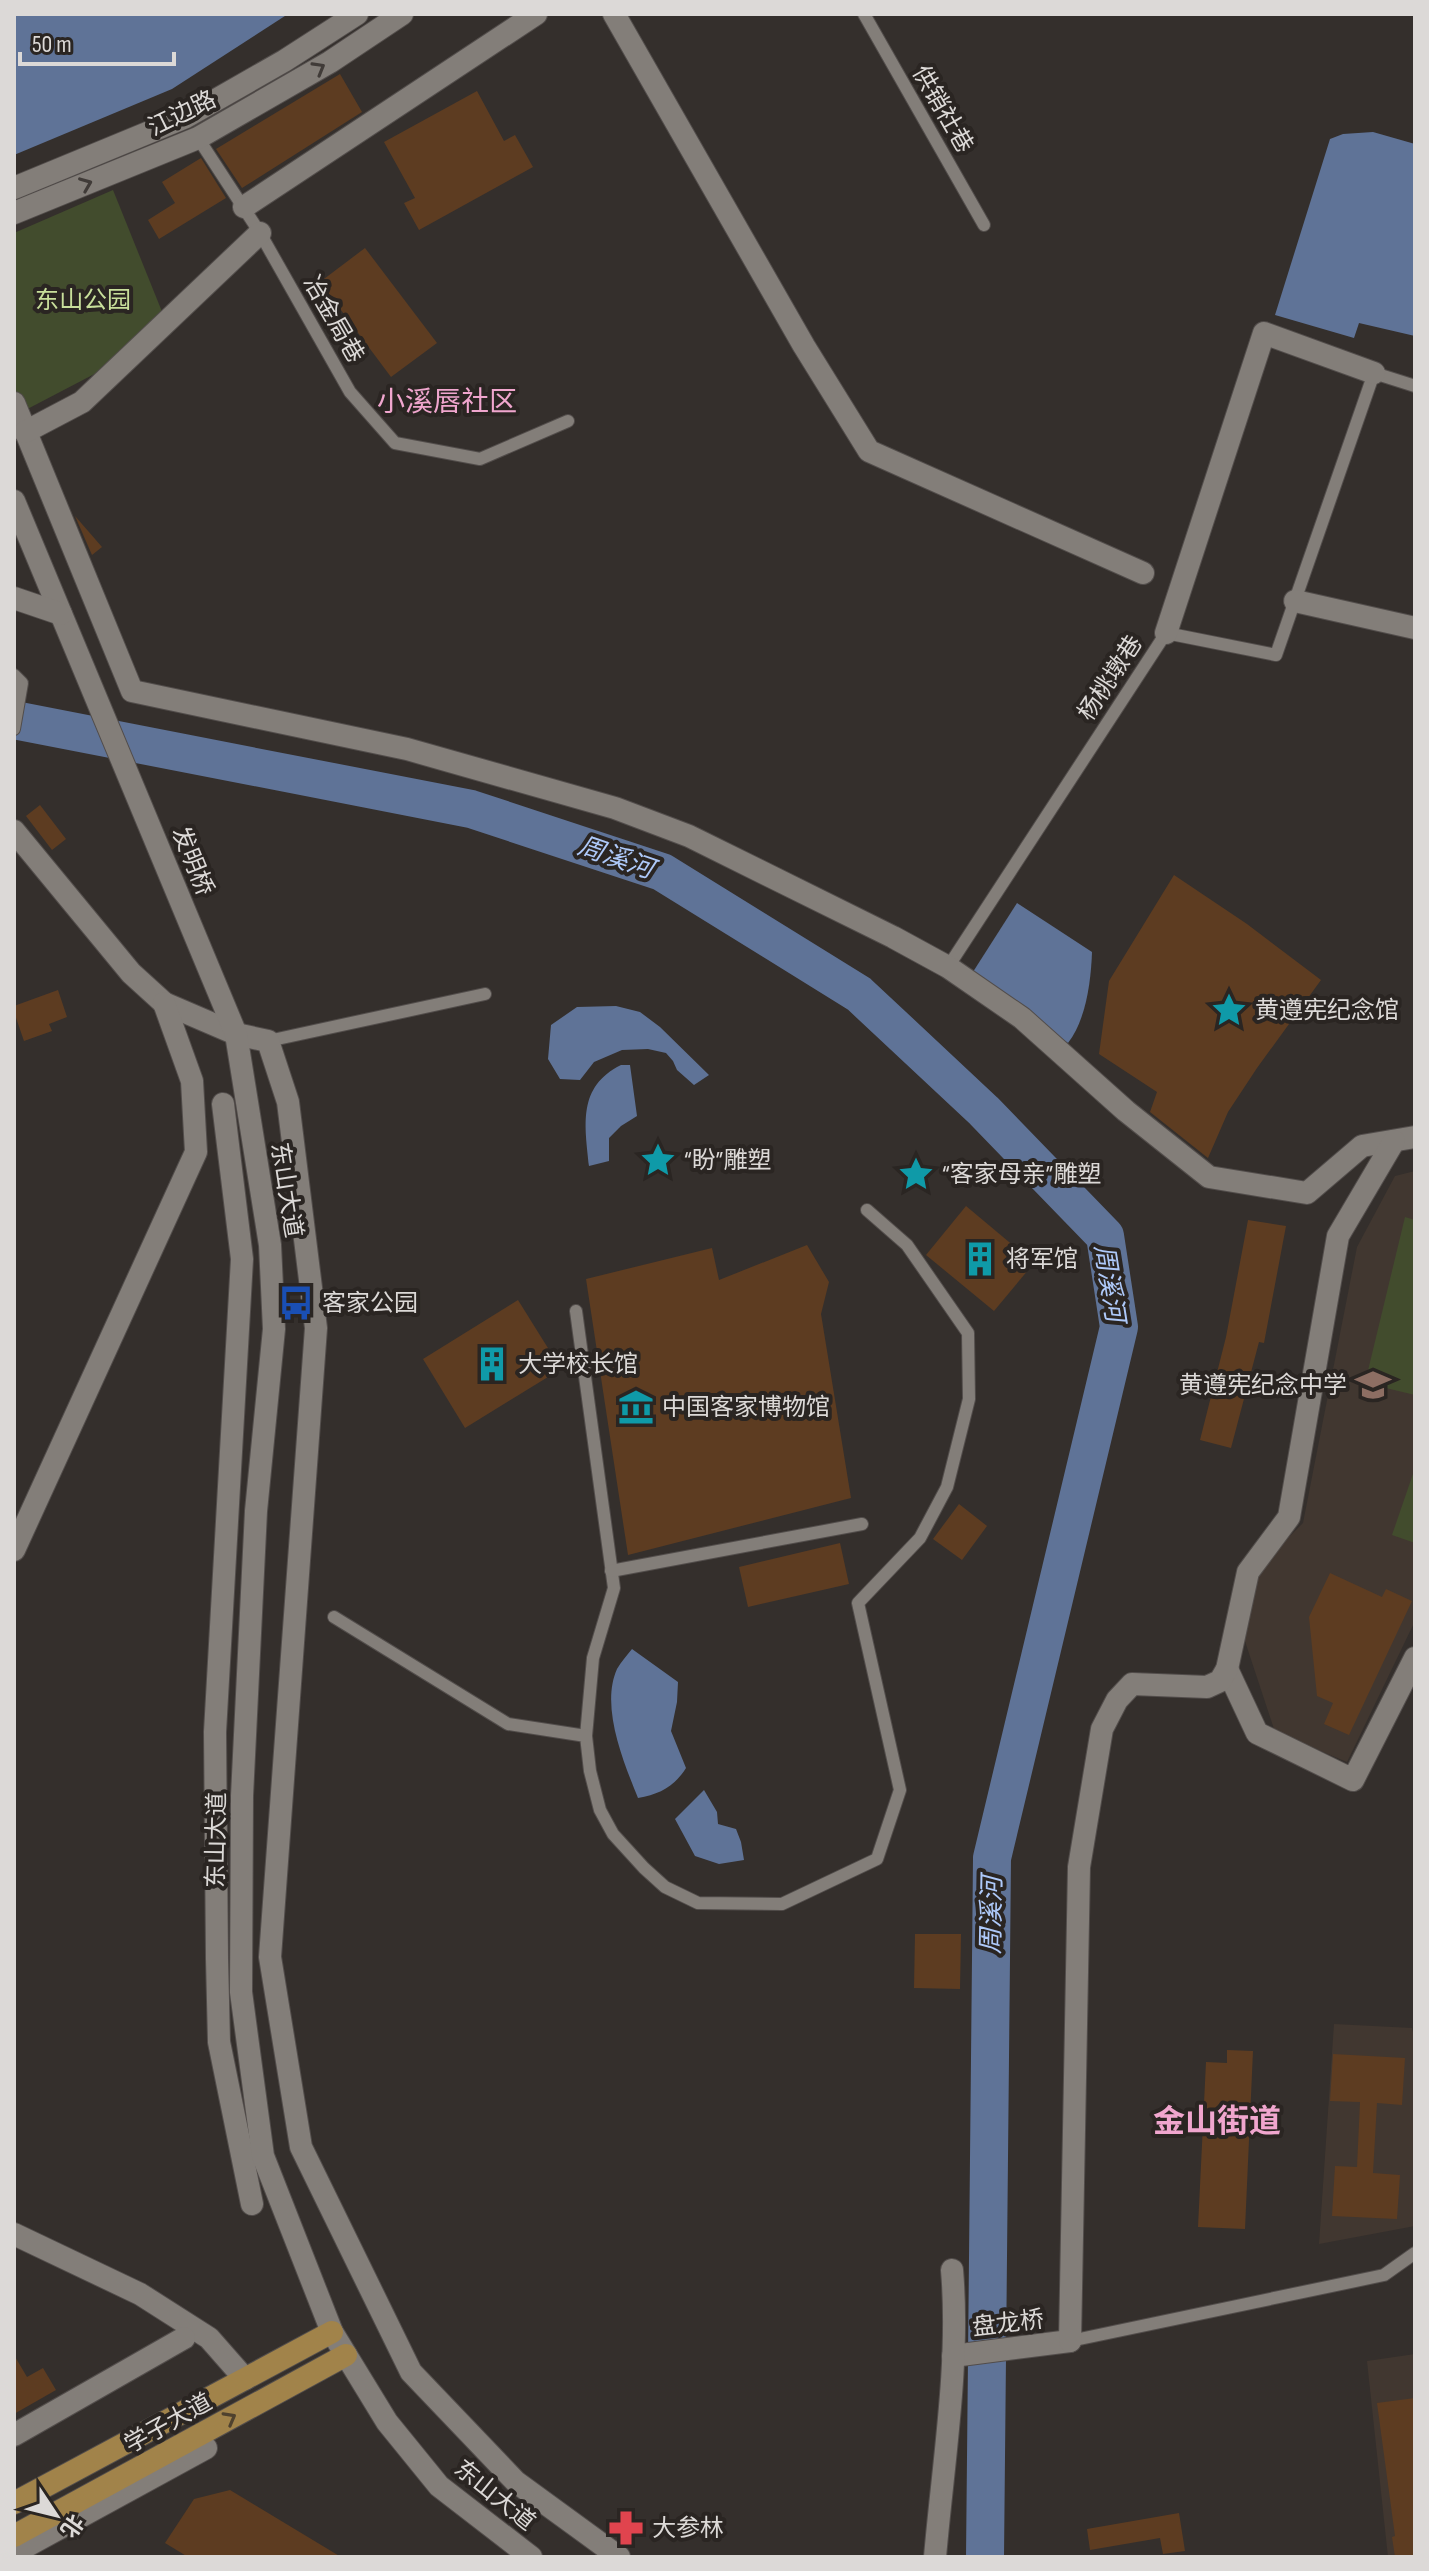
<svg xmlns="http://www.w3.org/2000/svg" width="1429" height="2571" font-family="'Sofia Sans Condensed','Noto Sans SC',sans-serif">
  <rect width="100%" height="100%" fill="#342f2c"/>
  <g fill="#413730">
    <path d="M1415 1171V1621L1347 1762 1275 1732 1239 1623 1252 1587 1276 1550 1303 1523 1357 1247 1395 1176Z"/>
    <path d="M1334 2024 1412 2028 1415 2040V2226L1319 2244Z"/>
    <path d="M1415 2354V2557H1388L1367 2361Z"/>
  </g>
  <g fill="#424c2d">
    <path d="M113 190 171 334 14 416V233Z"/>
    <path d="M1405 1217 1415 1220V1395L1365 1383Z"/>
    <path d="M1415 1468V1543L1392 1535Z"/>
  </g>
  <g fill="#5f7397">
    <path d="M14 14H288L172 89 14 155Z"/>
    <path d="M1373 132 1415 144V336L1359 323 1354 338 1275 315 1330 139 1343 134Z"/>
    <path d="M1017 903 1092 952C1091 981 1086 1020 1068 1043L971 975Z"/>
    <path d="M616 1006 640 1012 660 1027 709 1075 694 1085 677 1070 673 1061 666 1053 648 1049 622 1050 594 1062 580 1080 560 1079 548 1059 551 1025 577 1007Z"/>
    <path d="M621 1065H630L637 1116 621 1126 609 1138V1161L589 1166C585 1125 577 1087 621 1065Z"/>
    <path d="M632 1649 678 1682 677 1702 671 1731 686 1768C674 1787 660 1794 638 1798 624 1763 600 1707 617 1669 621 1662 627 1655 632 1649Z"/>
    <path d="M704 1790 717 1812 718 1824 736 1829 741 1842 744 1860 719 1864 695 1856 675 1819Z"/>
  </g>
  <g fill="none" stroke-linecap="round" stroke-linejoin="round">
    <path stroke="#5f7397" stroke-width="38" d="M14 720 471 809 662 872 859 994 984 1111 1105 1236 1119 1327 992 1858 985 2557"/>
  </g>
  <g fill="#5d3c21">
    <path d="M340 74 362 112 242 188 216 149Z"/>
    <path d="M477 91 504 141 515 135 533 167 419 230 404 203 415 198 384 142Z"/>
    <path d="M201 158 226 198 159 239 148 220 175 203 162 182Z"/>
    <path d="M365 248 437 343 391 377 320 282Z"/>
    <path d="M75 516 102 547 92 555Z"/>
    <path d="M40 805 66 839 52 850 26 816Z"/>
    <path d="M1174 875 1247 924 1321 980 1257 1068 1228 1112 1208 1158 1150 1112 1157 1092 1099 1054 1109 981Z"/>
    <path d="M58 990 67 1017 49 1024 52 1031 24 1041 14 1012V1006Z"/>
    <path d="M966 1206 1034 1263 994 1311 926 1255Z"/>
    <path d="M1248 1220 1286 1226 1264 1343 1259 1342 1231 1448 1200 1440 1226 1337Z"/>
    <path d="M807 1245 829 1282 821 1314 851 1498 628 1555 586 1279 712 1248 719 1280Z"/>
    <path d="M518 1300 561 1369 465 1428 423 1359Z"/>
    <path d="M959 1504 987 1526 962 1560 933 1539Z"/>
    <path d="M840 1543 849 1584 748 1607 739 1567Z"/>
    <path d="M1330 1573 1382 1597 1386 1589 1412 1601 1349 1735 1324 1724 1333 1703 1317 1696 1309 1617Z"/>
    <path d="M915 1934H961L960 1989 914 1988Z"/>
    <path d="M1227 2050 1253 2051 1245 2229 1198 2227 1206 2062 1227 2063Z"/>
    <path d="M1333 2054 1405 2058 1402 2105 1377 2103 1373 2173 1400 2175 1397 2219 1332 2216 1335 2166 1357 2167 1360 2102 1330 2101Z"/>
    <path d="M14 2355 27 2377 43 2368 56 2390 14 2414Z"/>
    <path d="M1415 2398V2557H1395L1392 2537 1395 2536 1377 2403Z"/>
    <path d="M230 2490 341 2557H188L165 2543 194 2499Z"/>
    <path d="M1179 2513 1185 2551 1163 2554 1160 2538 1090 2550 1087 2529Z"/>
  </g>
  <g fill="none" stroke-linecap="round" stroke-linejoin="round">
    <g stroke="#524d4b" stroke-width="14">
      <g id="service">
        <path d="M864 14 984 225"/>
        <path d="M198 138 260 233 350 392 395 443 480 459 568 421"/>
        <path d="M14 675 22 683 14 729"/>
        <path d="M948 967 1166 633 1276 655 1374 373 1415 386"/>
        <path d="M268 1041 485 994"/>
        <path d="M576 1311 614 1588 593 1658 586 1736"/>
        <path d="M611 1571 862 1524"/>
        <path d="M334 1617 508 1724 586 1736 590 1771 600 1810 613 1834 644 1868 665 1887 698 1903 782 1904 877 1859 900 1790 858 1603 920 1538 947 1487 969 1399 968 1333 907 1245 867 1210"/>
        <path d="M1070 2341 1384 2275 1415 2253"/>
      </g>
    </g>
    <g stroke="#524d4b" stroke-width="24">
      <g id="minor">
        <path d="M614 14 804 346 869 451 1143 573"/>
        <path d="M244 207 536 14"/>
        <path d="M14 403 132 691 407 749 615 808 689 836 893 937 948 967 1022 1018 1126 1111 1209 1177 1307 1193 1362 1146 1415 1137"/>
        <path d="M25 432 82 402 260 233"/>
        <path d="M1295 601 1415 628"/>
        <path d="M1166 633 1264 333 1374 373"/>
        <path d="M14 831 131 973 164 1003 236 1034 268 1041 288 1102 316 1328 270 1957 301 2147 411 2372 516 2482 619 2557"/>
        <path d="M223 1104 242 1259 215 1732 217 1959 219 2042 252 2204"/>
        <path d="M14 1550 196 1152 192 1081 164 1003"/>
        <path d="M1227 1669 1257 1733 1353 1780 1415 1658"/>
        <path d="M14 2234 140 2294 209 2338 245 2379"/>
        <path d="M953 2356 1070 2341"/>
        <path d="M14 2435 184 2338"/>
        <path d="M14 2553 206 2448"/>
        <path d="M935 2557C943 2464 960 2363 952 2270"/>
      </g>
    </g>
    <g stroke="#524d4b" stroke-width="24">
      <path id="tertiary" d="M1070 2341 1079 1867 1102 1729 1117 1700 1132 1684 1207 1687 1220 1681 1227 1669 1248 1572 1289 1517 1338 1236 1394 1141"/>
    </g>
    <g stroke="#524d4b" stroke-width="24">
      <g id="secondary">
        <path d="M14 188 186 117 284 61 357 14"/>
        <path d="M14 213 198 138 330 62 402 14"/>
        <path d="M14 501 236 1034 270 1245 274 1329 256 1511 242 1796 241 1992 263 2156 332 2332 387 2422 439 2486 531 2557"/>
        <path d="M14 598 61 614"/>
      </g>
    </g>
    <g stroke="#524d4b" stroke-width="24">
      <g id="primary">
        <path d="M14 2503 332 2332"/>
        <path d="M14 2536 346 2355"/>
      </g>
    </g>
    <use href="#service" stroke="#837e79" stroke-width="12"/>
    <use href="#minor" stroke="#837e79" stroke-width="22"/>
    <use href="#tertiary" stroke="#837e79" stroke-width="22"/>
    <use href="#secondary" stroke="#837e79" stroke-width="22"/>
    <use href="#primary" stroke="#a1834a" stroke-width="22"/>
  </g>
  <defs><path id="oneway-chevron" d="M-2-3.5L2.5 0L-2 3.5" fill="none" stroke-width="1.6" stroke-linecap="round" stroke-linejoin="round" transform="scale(2)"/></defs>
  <g stroke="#403b38">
    <use href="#oneway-chevron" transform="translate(319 68) rotate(-30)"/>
    <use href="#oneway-chevron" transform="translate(86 184) rotate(-22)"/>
  </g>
  <use stroke="#4e412e" href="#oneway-chevron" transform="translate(230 2418) rotate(-29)"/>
  <defs>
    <g id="sight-bare" transform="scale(2.76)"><path d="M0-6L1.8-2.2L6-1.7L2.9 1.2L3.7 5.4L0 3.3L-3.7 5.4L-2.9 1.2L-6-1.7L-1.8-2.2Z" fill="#0f9aa8" stroke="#2a2522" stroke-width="2.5" paint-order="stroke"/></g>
    <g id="building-bare" transform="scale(2.76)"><path d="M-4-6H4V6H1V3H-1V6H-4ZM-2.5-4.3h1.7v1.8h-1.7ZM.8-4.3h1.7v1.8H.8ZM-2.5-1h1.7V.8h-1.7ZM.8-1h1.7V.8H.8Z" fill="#0f9aa8" stroke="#2a2522" stroke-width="2.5" paint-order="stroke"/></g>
    <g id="bus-bare" transform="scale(2.76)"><path d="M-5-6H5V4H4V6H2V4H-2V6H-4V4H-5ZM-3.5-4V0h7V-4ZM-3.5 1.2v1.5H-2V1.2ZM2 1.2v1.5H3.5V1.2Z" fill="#1a4fb4" stroke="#2a2522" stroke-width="2.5" paint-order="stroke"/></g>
    <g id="school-bare" transform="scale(2.76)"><path d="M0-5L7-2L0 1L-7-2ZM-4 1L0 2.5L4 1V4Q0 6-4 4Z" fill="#8d6e63" stroke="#2a2522" stroke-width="2.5" paint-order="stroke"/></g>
    <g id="museum-bare" transform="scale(2.76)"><path d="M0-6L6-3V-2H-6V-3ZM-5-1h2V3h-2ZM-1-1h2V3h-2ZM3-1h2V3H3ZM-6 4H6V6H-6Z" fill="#0f9aa8" stroke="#2a2522" stroke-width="2.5" paint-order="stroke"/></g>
    <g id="pharmacy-bare" transform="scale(2.76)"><path d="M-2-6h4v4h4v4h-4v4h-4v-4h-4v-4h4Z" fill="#e0444e" stroke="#2a2522" stroke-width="2.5" paint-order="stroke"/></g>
  </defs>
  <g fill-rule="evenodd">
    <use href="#sight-bare" x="1229" y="1010"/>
    <use href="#sight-bare" x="658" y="1160"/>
    <use href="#sight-bare" x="916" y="1174"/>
    <use href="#building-bare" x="980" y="1259"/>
    <use href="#bus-bare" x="296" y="1303"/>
    <use href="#building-bare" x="492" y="1364"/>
    <use href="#school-bare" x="1373" y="1385"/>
    <use href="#museum-bare" x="636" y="1407"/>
    <use href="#pharmacy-bare" x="626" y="2528"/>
  </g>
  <g text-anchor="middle" stroke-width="8" stroke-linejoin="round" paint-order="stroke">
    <g font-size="24" fill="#dcd9d7" stroke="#2a2522">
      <text transform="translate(943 109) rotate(60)" y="8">供销社巷</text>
      <text transform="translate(182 113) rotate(-26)" y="8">江边路</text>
      <text transform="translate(334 319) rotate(60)" y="8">冶金局巷</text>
      <text transform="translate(1110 678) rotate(-57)" y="8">杨桃墩巷</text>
      <text transform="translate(193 861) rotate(68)" y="8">发明桥</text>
      <text transform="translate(287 1190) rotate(81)" y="8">东山大道</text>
      <text transform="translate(216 1840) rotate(-89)" y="8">东山大道</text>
      <text transform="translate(1008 2323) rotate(-7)" y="8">盘龙桥</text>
      <text transform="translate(168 2423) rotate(-29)" y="8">学子大道</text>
      <text transform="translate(495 2495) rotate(39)" y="8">东山大道</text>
    </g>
    <g font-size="24" fill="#c8df9b" stroke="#2a2522">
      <text x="83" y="308">东山公园</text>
    </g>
    <g font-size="24" fill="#dcd9d7" stroke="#2a2522" text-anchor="start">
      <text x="1255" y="1018">黄遵宪纪念馆</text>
      <text x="684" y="1168">“盼”雕塑</text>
      <text x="942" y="1182">“客家母亲”雕塑</text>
      <text x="1006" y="1267">将军馆</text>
      <text x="322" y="1311">客家公园</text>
      <text x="518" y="1372">大学校长馆</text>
      <text x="1347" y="1393" text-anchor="end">黄遵宪纪念中学</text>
      <text x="662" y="1415">中国客家博物馆</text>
      <text x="652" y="2536">大参林</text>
    </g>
    <g font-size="26" font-style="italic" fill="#aec9f9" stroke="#2a2522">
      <text transform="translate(616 857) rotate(19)" y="9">周溪河</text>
      <text transform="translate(1110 1283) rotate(81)" y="9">周溪河</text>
      <text transform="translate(991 1915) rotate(-89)" y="9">周溪河</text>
    </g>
    <g font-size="28" fill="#f0a6ce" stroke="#2a2522">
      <text x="447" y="411">小溪唇社区</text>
    </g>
    <g font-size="32" font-weight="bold" fill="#f0a6ce" stroke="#2a2522">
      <text x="1217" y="2132">金山街道</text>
    </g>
  </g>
  <rect width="1429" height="2571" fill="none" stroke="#dcd9d7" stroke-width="32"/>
  <g transform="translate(56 2515) rotate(125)" stroke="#2a2522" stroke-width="6" paint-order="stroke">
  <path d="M0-6L14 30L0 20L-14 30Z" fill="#dcd9d7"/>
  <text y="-12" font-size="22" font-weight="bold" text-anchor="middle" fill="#dcd9d7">北</text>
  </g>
  <path d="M20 52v12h154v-12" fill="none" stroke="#dcd9d7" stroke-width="4"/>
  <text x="32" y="52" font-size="24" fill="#dcd9d7" stroke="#2a2522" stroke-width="6" paint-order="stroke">50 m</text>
</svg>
